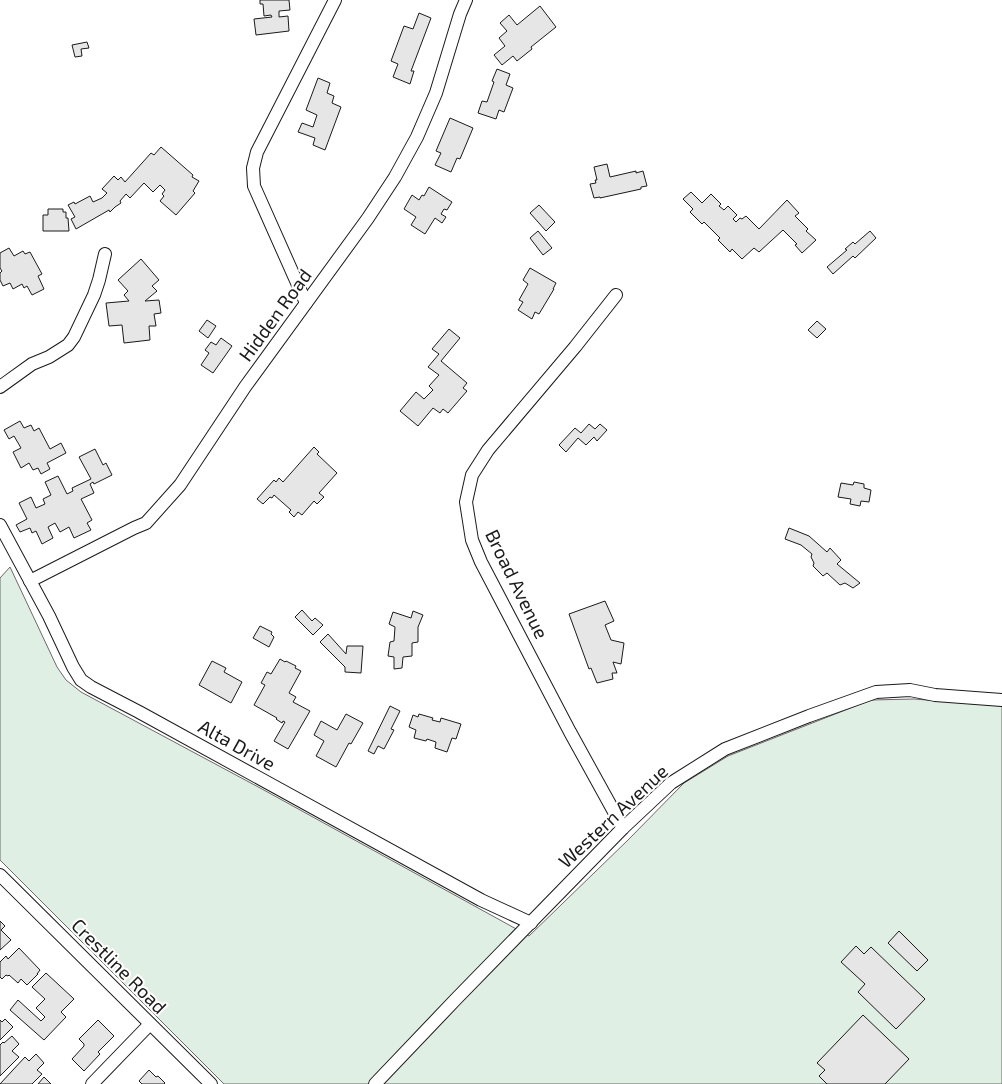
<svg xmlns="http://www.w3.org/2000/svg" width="1002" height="1084" font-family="'Exo 2',sans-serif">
  <rect width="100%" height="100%" fill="#fff"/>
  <path fill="#e0efe3" stroke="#6a6a6a" d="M10 567 57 667 66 680 81 692 262 789 529 936 628 840 684 783 728 756 871 700 914 699 1002 706V1084H224L0 860V578Z"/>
  <g fill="#e6e6e6" stroke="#1a1a1a">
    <path d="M260 0H289L290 10 279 11V17L288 16 289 31 256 35 254 19 272 17 271 15 264 16 263 4H260Z"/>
    <path d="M540 6 556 27 531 47 532 49 517 61 513 56 502 65 494 55 505 46 499 38 507 31 500 23 509 15 517 25Z"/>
    <path d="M419 13 431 18 411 71H414L410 84 393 77 398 64 391 61 404 26 413 29Z"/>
    <path d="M87 42 89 48 81 49 82 56 75 57 72 45Z"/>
    <path d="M497 69 510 74 506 85 513 88 504 112 499 110 496 119 478 113 482 101 487 102 494 82 492 81Z"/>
    <path d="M318 78 330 83 327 93 334 96 332 103 341 107 325 150 313 145 315 138 298 132 302 123 313 127 317 115 306 110Z"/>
    <path d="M450 118 473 128 460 159 457 158 451 172 435 165 441 153 436 151Z"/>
    <path d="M161 147 193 175 192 177 199 181 193 191 195 193 176 215 160 201 164 196 162 194 165 190 160 185 153 192 144 183 130 198 126 194 120 201 121 203 115 207 110 212 109 210 76 229 71 219 75 217 68 205 74 202 75 204 90 196 93 202 102 198 107 193 102 189 114 176 118 180 121 177 125 182 151 153 154 155Z"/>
    <path d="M607 164 610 177 636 171V173L643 171 647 186 641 187V189L600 198V197L594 198 590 184 596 183 595 180H597L594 167Z"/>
    <path d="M429 187 452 202 447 210 444 209 441 214 446 217 442 223 435 218 425 234 411 225 416 217 404 209 412 195 419 200 422 195 424 196Z"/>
    <path d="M691 192 702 203 711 194 721 204 719 206 724 210 728 206 737 215 733 219 736 222 740 218 742 219 746 216 759 229 787 200 799 213 795 216 808 229 806 231 816 240 802 253 795 245 797 244 783 230 759 252 754 248 742 259 732 249 730 252 718 240 720 238 704 222 702 224 690 212 693 209 683 199Z"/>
    <path d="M539 205 555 222 546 231 530 213Z"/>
    <path d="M48 209H63V212H66V218H68L69 231H43V215H48Z"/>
    <path d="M538 231 552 248 543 255 530 238Z"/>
    <path d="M870 231 876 238 855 258 853 256 833 274 827 267 847 250 845 249 853 242 855 244Z"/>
    <path d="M9 248 14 256 23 251 25 254 30 252 42 274 38 276 44 289 32 295 27 286 24 288 22 284 13 289 10 283 3 286 0 280V273L2 271 0 268V253Z"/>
    <path d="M141 259 159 280 152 286 157 291 145 301 159 300 161 313 154 314 156 326H149L150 340 124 343 122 325 109 326 106 303 129 301 124 295 128 291 118 280Z"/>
    <path d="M530 268 556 283 553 289H554L539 314 535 312 532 319 518 310 523 302 519 300 528 284 523 280Z"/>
    <path d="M207 320 216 326 208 338 199 331Z"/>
    <path d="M817 321 826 329 817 338 808 330Z"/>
    <path d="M449 329 460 338 441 361 467 383 463 388 467 391 448 413 443 409 440 413 433 408 418 426 400 411 416 392 424 399 433 390 429 386 439 375 428 367 439 354 432 349Z"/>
    <path d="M221 338 232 346 213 373 201 365 209 353 205 350 211 342 216 345Z"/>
    <path d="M20 421 24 428 31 425 34 431 39 428 50 449 61 443 66 453 47 463 50 469 41 474 38 468 33 470 29 463 21 468 13 452 21 448 14 436 9 439 4 430Z"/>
    <path d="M589 424 595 429 600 424 607 430 597 441 594 437 586 445 578 438 566 452 559 445 575 428 581 433Z"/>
    <path d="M314 447 319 452 317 454 337 473 319 493 324 497 317 504 314 501 302 515 298 512 294 517 289 512 291 510 274 495 272 498 270 497 263 504 257 499 274 480 276 482 279 478 283 482Z"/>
    <path d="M95 449 103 465 106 463 112 475 94 484 93 482 90 484 94 493 81 499 92 520 87 523 91 530 74 538 69 527 60 532 55 523 48 527 53 538 42 544 36 531 32 533 30 528 20 532 16 525 27 519 19 503 31 497 36 508 45 504 43 499 51 495 45 482 58 476 67 494 73 491 72 488 91 479 79 457Z"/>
    <path d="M854 482 864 484V488L871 490 869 502 861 501 860 506 850 504 851 499 838 497 841 483 853 485Z"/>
    <path d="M789 528 809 536 827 552 830 548 841 560 837 564 860 583 853 588 845 583 840 585 827 573 823 576 813 566 814 563 811 557 812 554 801 545 785 539Z"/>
    <path d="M605 601 614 621 605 625 611 640 624 643 621 664 613 662 617 673H612L613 679 597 683 591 668 589 669 569 614Z"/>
    <path d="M302 610 312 621 315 618 323 625 313 635 295 617Z"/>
    <path d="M413 611 423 615 418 627V642L412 643V656L403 657 402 668 394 669V657L388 656 390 642 394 641 395 627 389 624 393 612 411 618Z"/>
    <path d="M260 626 272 632 271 634 274 637 269 647 253 638Z"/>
    <path d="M328 634 346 654 347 646H363L361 673 345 672V667L320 642Z"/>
    <path d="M280 659 285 662 286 661 296 666 295 668 301 671 289 693 296 697 293 702 310 711 288 749 274 741 285 722 283 721 282 723 276 719 277 718 254 705 265 685 261 683 267 672 271 674Z"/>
    <path d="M212 661 226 668 224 672 242 682 231 703 199 685Z"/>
    <path d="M390 706 400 711 391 729 394 730 384 749 378 746 374 754 368 751Z"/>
    <path d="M346 714 363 723 351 744 349 743 336 767 316 756 324 741 314 735 321 721 337 730Z"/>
    <path d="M419 714 433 718 432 720 440 722 441 718 461 724 456 739 452 738 447 752 435 748 436 742 427 739 426 741 414 738 416 730 409 727 413 715 418 717Z"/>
    <path d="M0 921 5 926 1 930 11 940 0 950Z"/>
    <path d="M899 931 928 960 917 971 888 943Z"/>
    <path d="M856 946 864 954 871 947 925 999 896 1029 858 992 865 984 841 962Z"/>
    <path d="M19 948 40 970 37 974H38L27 985 21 979 18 983 9 975 8 976 6 975 2 979 0 977V962L6 956 8 959Z"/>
    <path d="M46 973 74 999 61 1012 66 1017 44 1040 10 1010 18 1000 41 1021 45 1017 36 1008 45 999 32 987Z"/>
    <path d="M863 1015 909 1059 885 1084H827L819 1076 825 1070 817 1063Z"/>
    <path d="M5 1019 13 1027 0 1040V1020L2 1022Z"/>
    <path d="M98 1020 114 1036 98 1052 100 1054 84 1071 72 1059 84 1046V1044L79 1039Z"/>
    <path d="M12 1036 19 1044 12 1051 19 1057 0 1076V1045L3 1042 4 1043Z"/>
    <path d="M36 1054 44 1063 37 1070 42 1074 32 1084H0L25 1057 29 1061Z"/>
    <path d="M149 1070 156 1077 158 1076 165 1083 164 1084H142L139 1081Z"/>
    <path d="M44 1077 51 1084H38Z"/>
  </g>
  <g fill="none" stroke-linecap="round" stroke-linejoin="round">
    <g stroke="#1a1a1a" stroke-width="14">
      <g id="minor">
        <path d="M616 295 575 347 488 450 472 475 466 502 472 540 481 562 570 732 623 828"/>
        <path d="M306 303 254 186 253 168 257 152 335 0"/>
        <path d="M0 387 32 364 49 357 68 345 74 337 94 295 99 280 105 254"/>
        <path d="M0 525 49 616 73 667 81 680 91 687 139 712 481 900 531 923"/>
        <path d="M30 581 134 528 146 523 180 485 245 387 368 218 395 177 417 137 436 93 460 14 466 0"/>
        <path d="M0 875 211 1084"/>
        <path d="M92 1084 150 1024"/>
        <path d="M375 1084 456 999 623 828 671 783 725 749 809 716 876 692 910 690 935 695 1002 700"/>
      </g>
    </g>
    <use href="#minor" stroke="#fff" stroke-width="12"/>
  </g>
  <g text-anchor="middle" stroke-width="4" stroke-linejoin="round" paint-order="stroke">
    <g font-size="19" fill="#1a1a1a" stroke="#fff">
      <text transform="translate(275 315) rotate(-54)" y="7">Hidden Road</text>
      <text transform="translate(517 584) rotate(64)" y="7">Broad Avenue</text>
      <text transform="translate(237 745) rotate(29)" y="7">Alta Drive</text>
      <text transform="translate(613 816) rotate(-43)" y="7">Western Avenue</text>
      <text transform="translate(119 966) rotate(45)" y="7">Crestline Road</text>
    </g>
  </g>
</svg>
